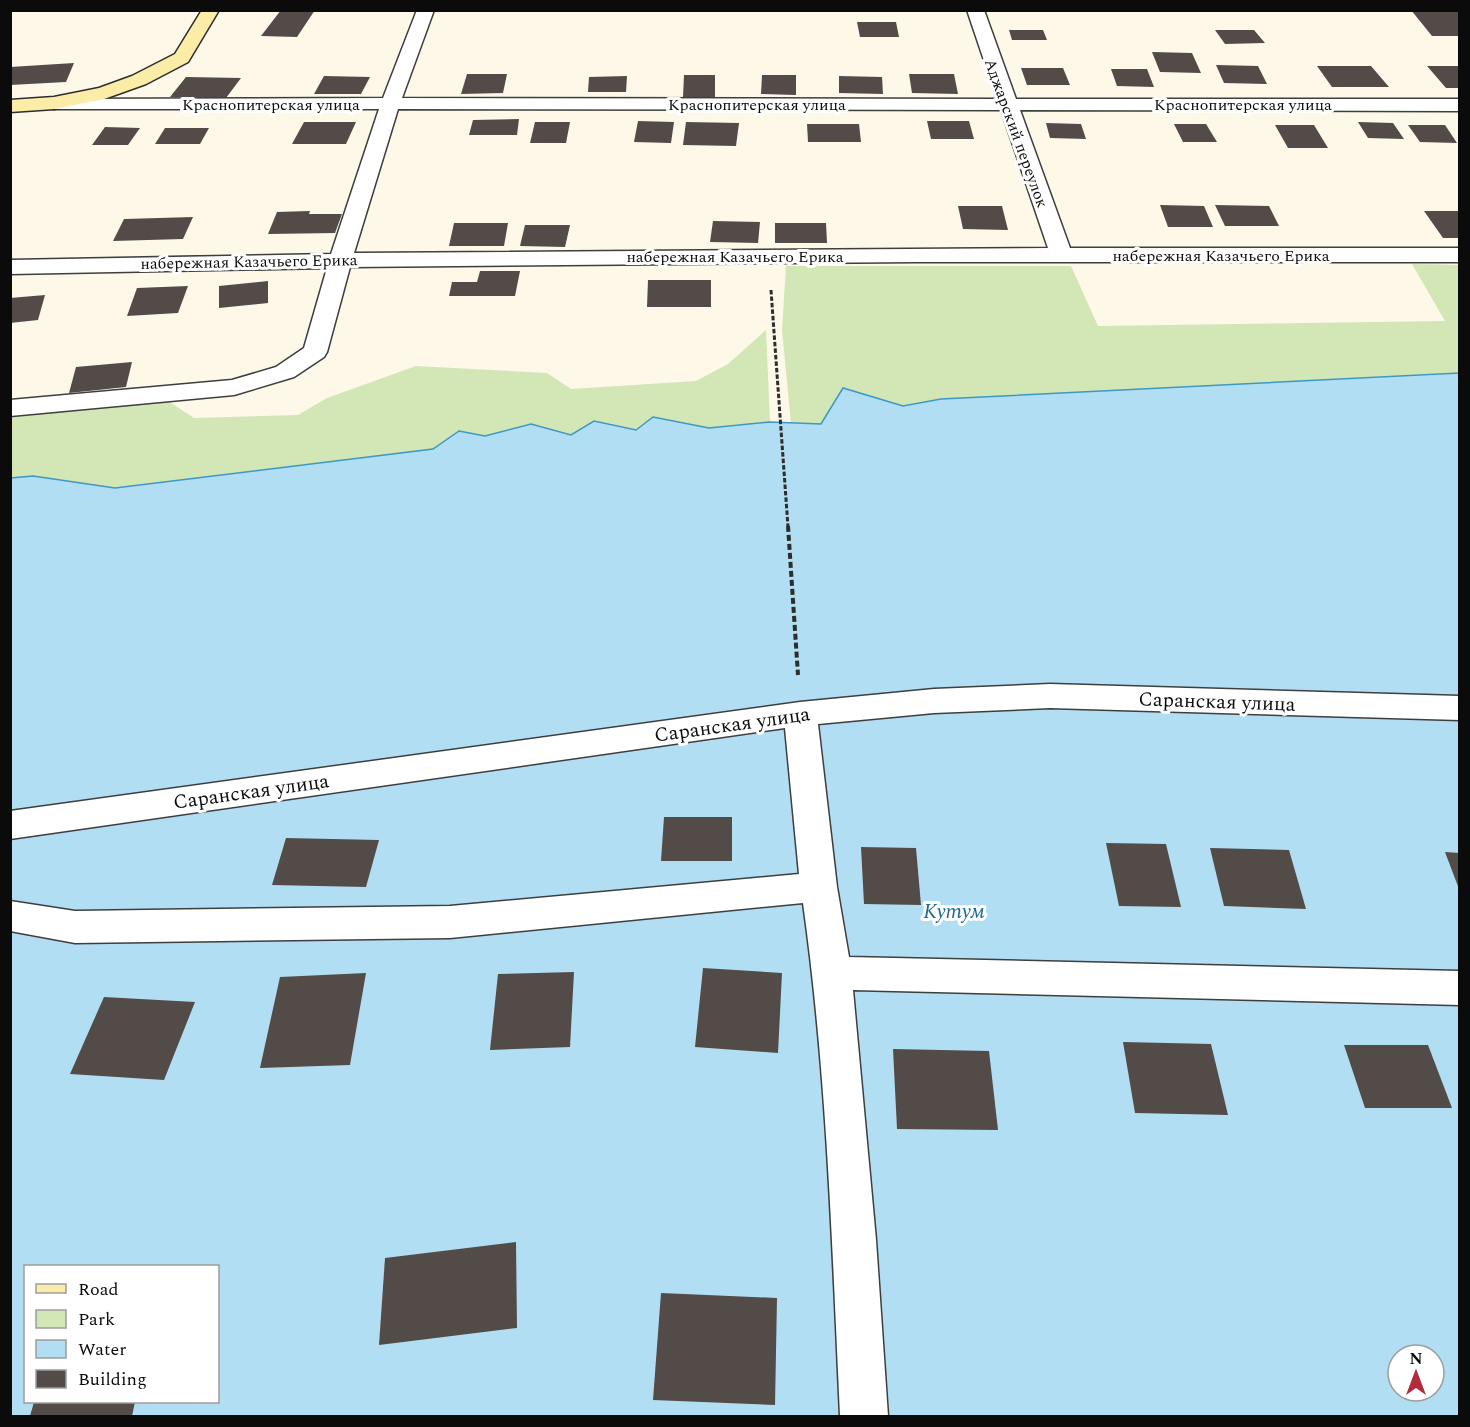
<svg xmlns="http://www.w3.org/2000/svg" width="1470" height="1427" font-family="Spectral,serif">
  <rect width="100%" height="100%" fill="#fef8e9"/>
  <g fill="#d2e6b6">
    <path d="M1412 264 1459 265V373L941 399 903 406 843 388 821 424 791 423 782 330 786 266H1071L1098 326 1445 321Z"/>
    <path d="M766 330 770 422 709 428 653 417 636 430 594 421 571 435 531 424 485 436 459 431 434 449 115 488 33 476 11 478V416L168 401 194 418 298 415 327 398 416 366 547 373 571 389 696 381 728 364Z"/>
  </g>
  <path fill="#b1def2" stroke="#3c98c5" stroke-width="1.5" fill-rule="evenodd" d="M1459 373V1416H11V478L33 476 115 488 433 449 459 431 485 436 531 424 571 435 594 421 636 430 653 417 709 428 770 422 821 424 843 388 903 406 941 399ZM26 1266H218V1402H26ZM1398 1355H1434V1391H1398Z"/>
  <g fill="#534b48">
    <path d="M281 10H315L297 37 261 36Z"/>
    <path d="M1411 10 1458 11 1460 36H1432Z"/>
    <path d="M857 22H896L899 37H860Z"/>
    <path d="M1009 30H1043L1047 40H1012Z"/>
    <path d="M1215 30H1254L1265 43 1225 44Z"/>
    <path d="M1152 52 1192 53 1201 73 1160 72Z"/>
    <path d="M74 63 66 82 10 85V67Z"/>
    <path d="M1216 65 1258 66 1267 84 1224 83Z"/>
    <path d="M1317 66H1371L1389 87H1332Z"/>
    <path d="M1427 66H1460V88H1446Z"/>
    <path d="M1021 68H1063L1070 85H1027Z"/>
    <path d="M1111 69H1147L1154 87 1117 86Z"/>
    <path d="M467 74H507L503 93 461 94Z"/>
    <path d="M909 74H954L958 94 912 93Z"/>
    <path d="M684 75H715V97H683Z"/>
    <path d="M762 75H796V95L761 94Z"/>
    <path d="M324 76 370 77 361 94H314Z"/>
    <path d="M627 76 626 92H588L589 77Z"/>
    <path d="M839 76 882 77 883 94 839 93Z"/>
    <path d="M186 77 241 78 226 98 170 97Z"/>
    <path d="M519 119 517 135H469L473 120Z"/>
    <path d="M638 121 674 122 671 143 634 142Z"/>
    <path d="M927 121H969L974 139H931Z"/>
    <path d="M304 122H356L346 144H292Z"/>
    <path d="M535 122H570L566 143H530Z"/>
    <path d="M686 122 739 123 736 146 683 145Z"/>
    <path d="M1358 122 1393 123 1404 139 1368 138Z"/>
    <path d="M1046 123 1081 124 1086 139 1050 138Z"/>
    <path d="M807 124H859L861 142H808Z"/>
    <path d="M1174 124H1206L1217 142H1183Z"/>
    <path d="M1275 125H1314L1328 148H1288Z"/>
    <path d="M1408 125H1445L1457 143 1420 142Z"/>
    <path d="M105 127 140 128 128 145H92Z"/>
    <path d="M165 128H209L200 144H155Z"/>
    <path d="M1160 205 1204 206 1213 227H1168Z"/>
    <path d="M1215 205 1269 206 1279 226H1225Z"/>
    <path d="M958 206H1002L1008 230 963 229Z"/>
    <path d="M310 211 309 214H342L335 233 268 234 277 212Z"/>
    <path d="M1424 211H1460V238H1443Z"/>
    <path d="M193 217 183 239 113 241 124 219Z"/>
    <path d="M713 221 760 222 758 243 710 242Z"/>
    <path d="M454 223H508L504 246H449Z"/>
    <path d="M775 223H826L827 243H775Z"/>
    <path d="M525 225H570L565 247 520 246Z"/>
    <path d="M480 271H520L515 296H449L452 282H477Z"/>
    <path d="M648 280H711V307H647Z"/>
    <path d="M268 281V303L219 308V286Z"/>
    <path d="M188 286 178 313 127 316 137 288Z"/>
    <path d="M45 295 38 320 10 323V298Z"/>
    <path d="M132 362 126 387 69 393 76 367Z"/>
    <path d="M664 817H732V861H661Z"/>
    <path d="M286 838 379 840 366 887 272 885Z"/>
    <path d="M1106 843 1166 844 1181 907 1119 906Z"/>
    <path d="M861 847 916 848 921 905 864 904Z"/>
    <path d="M1210 848 1289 850 1306 909 1224 906Z"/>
    <path d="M1445 852 1460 853V889H1459Z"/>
    <path d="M703 968 782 973 778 1053 695 1047Z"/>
    <path d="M574 972 570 1047 490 1050 498 974Z"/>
    <path d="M366 973 350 1065 260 1068 280 977Z"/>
    <path d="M104 997 195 1002 164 1080 70 1074Z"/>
    <path d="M1123 1042 1211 1044 1228 1115 1135 1113Z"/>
    <path d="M1344 1045H1428L1452 1108H1365Z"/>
    <path d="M893 1049 989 1051 998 1130 897 1129Z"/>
    <path d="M516 1242 517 1328 379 1345 385 1258Z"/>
    <path d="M661 1293 777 1298 775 1405 653 1400Z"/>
    <path d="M34 1402H135L132 1416H30Z"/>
  </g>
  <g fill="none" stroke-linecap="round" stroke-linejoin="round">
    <g stroke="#3e3e3e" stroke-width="3">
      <g id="minor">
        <path d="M417 10H434L402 98 997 99 967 10H984L1016 99H1460V111L1020 110 1070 248H1460V262H916L350 267 327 352 324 357 294 377 234 395 10 416V400L232 380 276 367 304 348 327 268 10 274V260L331 254 379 109H54L47 107 44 103 47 99 383 98ZM398 109 1001 110 1048 248 354 253Z"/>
        <path d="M1050 684 1460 696V720L1050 708 934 713 818 724 837 887 849 957 1460 971V1005L853 990 876 1240 888 1416H840C832 1245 827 1073 803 903L450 938 75 943 10 931V901L75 911 450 906 799 874 785 728 10 839V811L800 702 934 689Z"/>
      </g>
    </g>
    <g stroke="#2d2d2d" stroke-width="3">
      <path id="secondary" d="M202 10H219L188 62 146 84 104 99 54 109 10 112V100L54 97 99 88 132 76 175 54Z"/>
    </g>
    <path stroke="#2d2d2d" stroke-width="3" stroke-dasharray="4.5 2" stroke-linecap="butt" d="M771 290 788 527"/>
    <path stroke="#2d2d2d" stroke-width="4" stroke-dasharray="6 3" stroke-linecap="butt" d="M788 526 798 675"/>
    <use href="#minor" fill="#fff" fill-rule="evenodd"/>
    <use href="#secondary" fill="#fbeca8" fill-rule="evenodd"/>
  </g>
  <g text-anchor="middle" stroke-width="6" stroke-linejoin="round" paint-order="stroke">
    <g font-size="16" fill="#0b0b0b" stroke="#fff">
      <text x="271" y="110">Краснопитерская улица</text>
      <text x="757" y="110">Краснопитерская улица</text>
      <text x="1243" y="110">Краснопитерская улица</text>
      <text transform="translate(1017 133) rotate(70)" y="6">Аджарский переулок</text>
      <text x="1221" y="261">набережная Казачьего Ерика</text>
      <text x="735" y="262">набережная Казачьего Ерика</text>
      <text transform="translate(249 261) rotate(-1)" y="6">набережная Казачьего Ерика</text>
    </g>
    <g font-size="20" fill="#0b0b0b" stroke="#fff">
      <text transform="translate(1217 701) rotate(2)" y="7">Саранская улица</text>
      <text transform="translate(732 724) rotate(-8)" y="7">Саранская улица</text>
      <text transform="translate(251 791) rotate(-8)" y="7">Саранская улица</text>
    </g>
    <g font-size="21" font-style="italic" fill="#1c6894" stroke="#fff">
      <text x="954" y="918">Кутум</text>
    </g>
  </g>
  <rect width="1470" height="1427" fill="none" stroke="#0b0b0b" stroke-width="24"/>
  <rect x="24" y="1265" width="195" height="138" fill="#ffffff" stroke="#9d9d9d" stroke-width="1.5"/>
  <rect x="36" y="1284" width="30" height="9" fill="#fbeca8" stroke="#9d9d9d" stroke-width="1.5"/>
  <text x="78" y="1295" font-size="18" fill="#0b0b0b">Road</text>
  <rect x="36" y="1310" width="30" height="18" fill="#d2e6b6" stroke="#9d9d9d" stroke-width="1.5"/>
  <text x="78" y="1325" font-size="18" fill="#0b0b0b">Park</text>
  <rect x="36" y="1340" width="30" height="18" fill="#b1def2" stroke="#9d9d9d" stroke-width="1.5"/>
  <text x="78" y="1355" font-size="18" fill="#0b0b0b">Water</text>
  <rect x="36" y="1370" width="30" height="18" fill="#534b48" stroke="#9d9d9d" stroke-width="1.5"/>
  <text x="78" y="1385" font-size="18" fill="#0b0b0b">Building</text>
  <g transform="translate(1416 1373)"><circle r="28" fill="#ffffff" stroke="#9d9d9d" stroke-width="1.5"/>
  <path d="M0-4.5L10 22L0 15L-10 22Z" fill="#b22b3b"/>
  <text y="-9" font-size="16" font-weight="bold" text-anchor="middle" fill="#0b0b0b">N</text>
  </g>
</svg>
